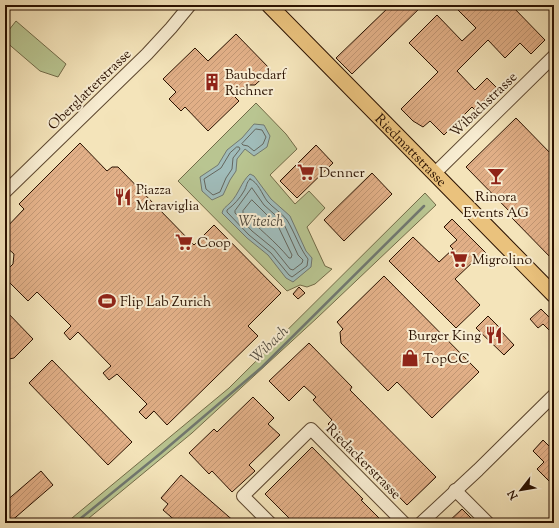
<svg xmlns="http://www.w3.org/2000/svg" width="559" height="528" font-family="'Sorts Mill Goudy',serif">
  <defs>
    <pattern id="building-hatch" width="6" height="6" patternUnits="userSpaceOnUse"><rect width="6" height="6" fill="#e1af87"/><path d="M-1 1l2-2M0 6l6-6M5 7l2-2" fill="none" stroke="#c19673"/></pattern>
  </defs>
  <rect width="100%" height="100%" fill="#f4e4ba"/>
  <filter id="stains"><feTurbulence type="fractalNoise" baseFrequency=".005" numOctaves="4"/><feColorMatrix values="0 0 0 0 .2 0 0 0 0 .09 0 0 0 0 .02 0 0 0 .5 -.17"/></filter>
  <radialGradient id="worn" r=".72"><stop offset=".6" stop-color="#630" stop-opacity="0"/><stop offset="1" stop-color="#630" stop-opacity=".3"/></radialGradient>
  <g fill="#b9c591" stroke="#726b48">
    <path d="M16 21 66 64 58 77 40 71 5 41V35Z"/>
    <path d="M256 103 286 134 297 149 270 175 295 204 309 191 325 208 307 227 325 266 332 269 315 284 307 287 300 285 287 291 178 181Z"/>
    <path d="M425 193 436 205 317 318 192 433 83 523H66L229 388Z"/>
  </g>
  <g fill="#a0bcba" stroke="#717870">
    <path d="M254 124 264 125 270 136 267 147 254 156 245 149 237 159 236 171 230 180 223 195 212 200 202 191 200 177 218 165 227 150 242 138Z"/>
    <path d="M250 174 254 176 271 199 290 216 306 251 312 258 311 267 293 282 286 278 268 255 247 238 222 213C223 208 226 207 230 203 239 194 241 182 250 174Z"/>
  </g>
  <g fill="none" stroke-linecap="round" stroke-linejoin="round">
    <g stroke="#65665d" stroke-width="1">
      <path d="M256 129 262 130 266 137 263 144 254 151 248 146 243 145 242 144Z"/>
      <path d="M237 147H239L240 149 233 158 232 169 226 178 220 192 213 195 206 189 204 179 221 168 230 153Z"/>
      <path d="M250 179C258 182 262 194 267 201 273 208 282 213 287 220 295 233 299 247 308 259L307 266 292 277 289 275 271 253 249 235 227 212V210C234 205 240 198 244 191 247 186 246 183 250 179Z"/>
      <path d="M252 188 264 205 283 222 298 255 303 260 302 263 293 270 290 269 274 249 252 231 235 213V211Z"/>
      <path d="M252 200 278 226 292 255 291 258H289C275 241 258 228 243 213V211Z"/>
    </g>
    <path stroke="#717870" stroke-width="2.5" d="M75 523 161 453 262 367 424 206"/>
  </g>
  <g fill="url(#building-hatch)" stroke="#2a1100">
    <path d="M391 5H423L352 74 336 58Z"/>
    <path d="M453 5H511L545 40 531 54 520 43 505 58 488 40 457 71 475 90 487 78 497 88 475 110 472 107 444 135 430 121 423 127 413 121 401 109 438 72 409 43 437 15 462 41 476 28Z"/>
    <path d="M236 34 271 70 255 85H247L235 97 239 101 208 131 185 107 181 111 169 99 176 92 163 79 195 48 208 61Z"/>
    <path d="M516 118 554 157V261L512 218 514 216 466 167Z"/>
    <path d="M80 143 107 171 112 167H118L194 245 214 225 281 293 248 326 258 336 167 425 154 411 146 419 139 412 147 404 117 374 109 380 103 373 111 366 78 332 70 340 64 333 71 326 37 292 28 301 5 278V272L13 264 14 254 5 246V229L24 209 19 204Z"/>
    <path d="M316 145 333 163 297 198 280 181Z"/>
    <path d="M372 173 392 194 344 241 324 220Z"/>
    <path d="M452 219 486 253 477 262 475 260 455 279 480 305 456 328 389 261 413 237 439 262 453 249 450 246 457 240 444 227Z"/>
    <path d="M384 276 479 372 432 418 397 382 388 391 341 343 340 332 343 329 337 322Z"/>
    <path d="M299 287 305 293 298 299 293 294Z"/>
    <path d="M541 309 554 322V335L543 324 538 328 530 319Z"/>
    <path d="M5 310 33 339 14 358 9 359H5Z"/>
    <path d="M488 316 501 329 500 330 514 345 504 355 476 328Z"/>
    <path d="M309 343 352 387 350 390 436 477 407 505 328 424 332 420 313 400 316 397 304 386 289 401 269 381Z"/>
    <path d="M52 360 132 442 108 465 29 383Z"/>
    <path d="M253 397 274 418 268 424 280 435 249 465 255 471 232 492 212 471 209 474 189 453 214 429 217 432Z"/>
    <path d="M543 440 554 451V486L537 469 544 462 533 451Z"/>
    <path d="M312 447 363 499 361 500 384 523H294L265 494Z"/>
    <path d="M41 471 53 485 9 523 5 518V502Z"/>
    <path d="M181 475 236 523H178L163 510 168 504 161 498Z"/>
    <path d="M462 509 476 523H447Z"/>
  </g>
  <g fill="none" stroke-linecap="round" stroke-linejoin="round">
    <g stroke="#5c462e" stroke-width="14">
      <g id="minor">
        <path d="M434 174 554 56"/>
        <path d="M5 192 147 54 171 28 190 5"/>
        <path d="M455 490 488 523"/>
        <path d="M270 523 243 496 311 429 404 523"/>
        <path d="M421 523 478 470 554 395"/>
      </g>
    </g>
    <g stroke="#2a1100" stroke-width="17">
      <g id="major">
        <path id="s1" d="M269 5 554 295"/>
      </g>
    </g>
    <use href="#minor" stroke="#f8edd2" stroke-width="12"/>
    <use href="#major" stroke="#eac27d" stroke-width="15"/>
  </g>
  <defs>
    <g id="building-bare" transform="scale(1.38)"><path d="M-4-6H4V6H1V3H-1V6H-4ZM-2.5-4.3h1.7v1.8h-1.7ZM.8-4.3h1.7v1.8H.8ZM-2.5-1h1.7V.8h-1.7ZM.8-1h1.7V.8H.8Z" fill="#8f2418" stroke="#f8edd2" stroke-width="2.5" paint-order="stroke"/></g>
    <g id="supermarket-bare" transform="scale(1.38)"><path d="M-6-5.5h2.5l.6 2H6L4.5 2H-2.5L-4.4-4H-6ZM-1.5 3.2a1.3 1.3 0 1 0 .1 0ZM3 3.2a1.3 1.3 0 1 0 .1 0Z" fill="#8f2418" stroke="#f8edd2" stroke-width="2.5" paint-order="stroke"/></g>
    <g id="bar-bare" transform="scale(1.38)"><path d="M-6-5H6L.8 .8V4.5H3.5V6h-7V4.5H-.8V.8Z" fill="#8f2418" stroke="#f8edd2" stroke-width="2.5" paint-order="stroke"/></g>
    <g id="restaurant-bare" transform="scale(1.38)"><path d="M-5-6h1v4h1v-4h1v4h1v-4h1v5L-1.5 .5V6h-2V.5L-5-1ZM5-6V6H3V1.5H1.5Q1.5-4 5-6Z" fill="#8f2418" stroke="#f8edd2" stroke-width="2.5" paint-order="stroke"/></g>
    <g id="stadium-bare" transform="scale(1.38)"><path d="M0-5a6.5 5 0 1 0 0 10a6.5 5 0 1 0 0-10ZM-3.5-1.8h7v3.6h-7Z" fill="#8f2418" stroke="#f8edd2" stroke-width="2.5" paint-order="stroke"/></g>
    <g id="shop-bare" transform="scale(1.38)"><path d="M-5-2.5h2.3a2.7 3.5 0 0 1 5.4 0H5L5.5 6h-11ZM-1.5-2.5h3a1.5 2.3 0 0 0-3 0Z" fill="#8f2418" stroke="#f8edd2" stroke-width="2.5" paint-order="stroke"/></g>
  </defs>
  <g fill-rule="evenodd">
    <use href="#building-bare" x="212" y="82"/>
    <use href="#supermarket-bare" x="306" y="172"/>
    <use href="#bar-bare" x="496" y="176"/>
    <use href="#restaurant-bare" x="123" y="197"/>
    <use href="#supermarket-bare" x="184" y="242"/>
    <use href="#supermarket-bare" x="459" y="259"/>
    <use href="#stadium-bare" x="107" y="301"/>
    <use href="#restaurant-bare" x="494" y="335"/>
    <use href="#shop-bare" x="410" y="358"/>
  </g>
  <g text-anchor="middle" stroke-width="4" stroke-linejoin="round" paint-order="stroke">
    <g font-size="14" fill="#2a1100" stroke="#f8edd2" text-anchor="start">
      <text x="225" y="79">Baubedarf<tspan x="225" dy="16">Richner</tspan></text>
      <text x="319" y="177">Denner</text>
      <text x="136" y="194">Piazza<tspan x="136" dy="16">Meraviglia</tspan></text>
      <text x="496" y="201" text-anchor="middle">Rinora<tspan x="496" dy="16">Events AG</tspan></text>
      <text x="197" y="247">Coop</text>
      <text x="472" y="264">Migrolino</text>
      <text x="120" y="306">Flip Lab Zurich</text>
      <text x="481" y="340" text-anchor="end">Burger King</text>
      <text x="423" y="363">TopCC</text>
    </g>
    <g font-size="14" fill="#2a1100" stroke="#f8edd2">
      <text transform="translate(89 89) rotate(-44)" y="5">Oberglatterstrasse</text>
      <text transform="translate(483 104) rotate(-44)" y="5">Wibachstrasse</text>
      <text dy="5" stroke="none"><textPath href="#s1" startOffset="203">Riedmattstrasse</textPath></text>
      <text transform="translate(364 461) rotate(45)" y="5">Riedackerstrasse</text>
    </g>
    <g font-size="15" font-style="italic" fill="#534d41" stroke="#f8edd2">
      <text x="261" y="226">Witeich</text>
      <text transform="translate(269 344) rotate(-44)" y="5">Wibach</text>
    </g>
  </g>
  <rect width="559" height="528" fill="none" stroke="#f4e4ba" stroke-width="20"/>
  <rect x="6" y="6" width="547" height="516" fill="none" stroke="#2a1100" stroke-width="2"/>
  <rect x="10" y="10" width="539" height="508" fill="none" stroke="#2a1100"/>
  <g transform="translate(521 490) rotate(239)" stroke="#f8edd2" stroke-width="3" paint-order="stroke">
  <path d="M0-3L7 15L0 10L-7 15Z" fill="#2a1100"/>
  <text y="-6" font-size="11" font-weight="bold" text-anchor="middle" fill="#2a1100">N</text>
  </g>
  <rect width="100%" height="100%" filter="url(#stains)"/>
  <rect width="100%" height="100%" fill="url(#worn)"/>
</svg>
